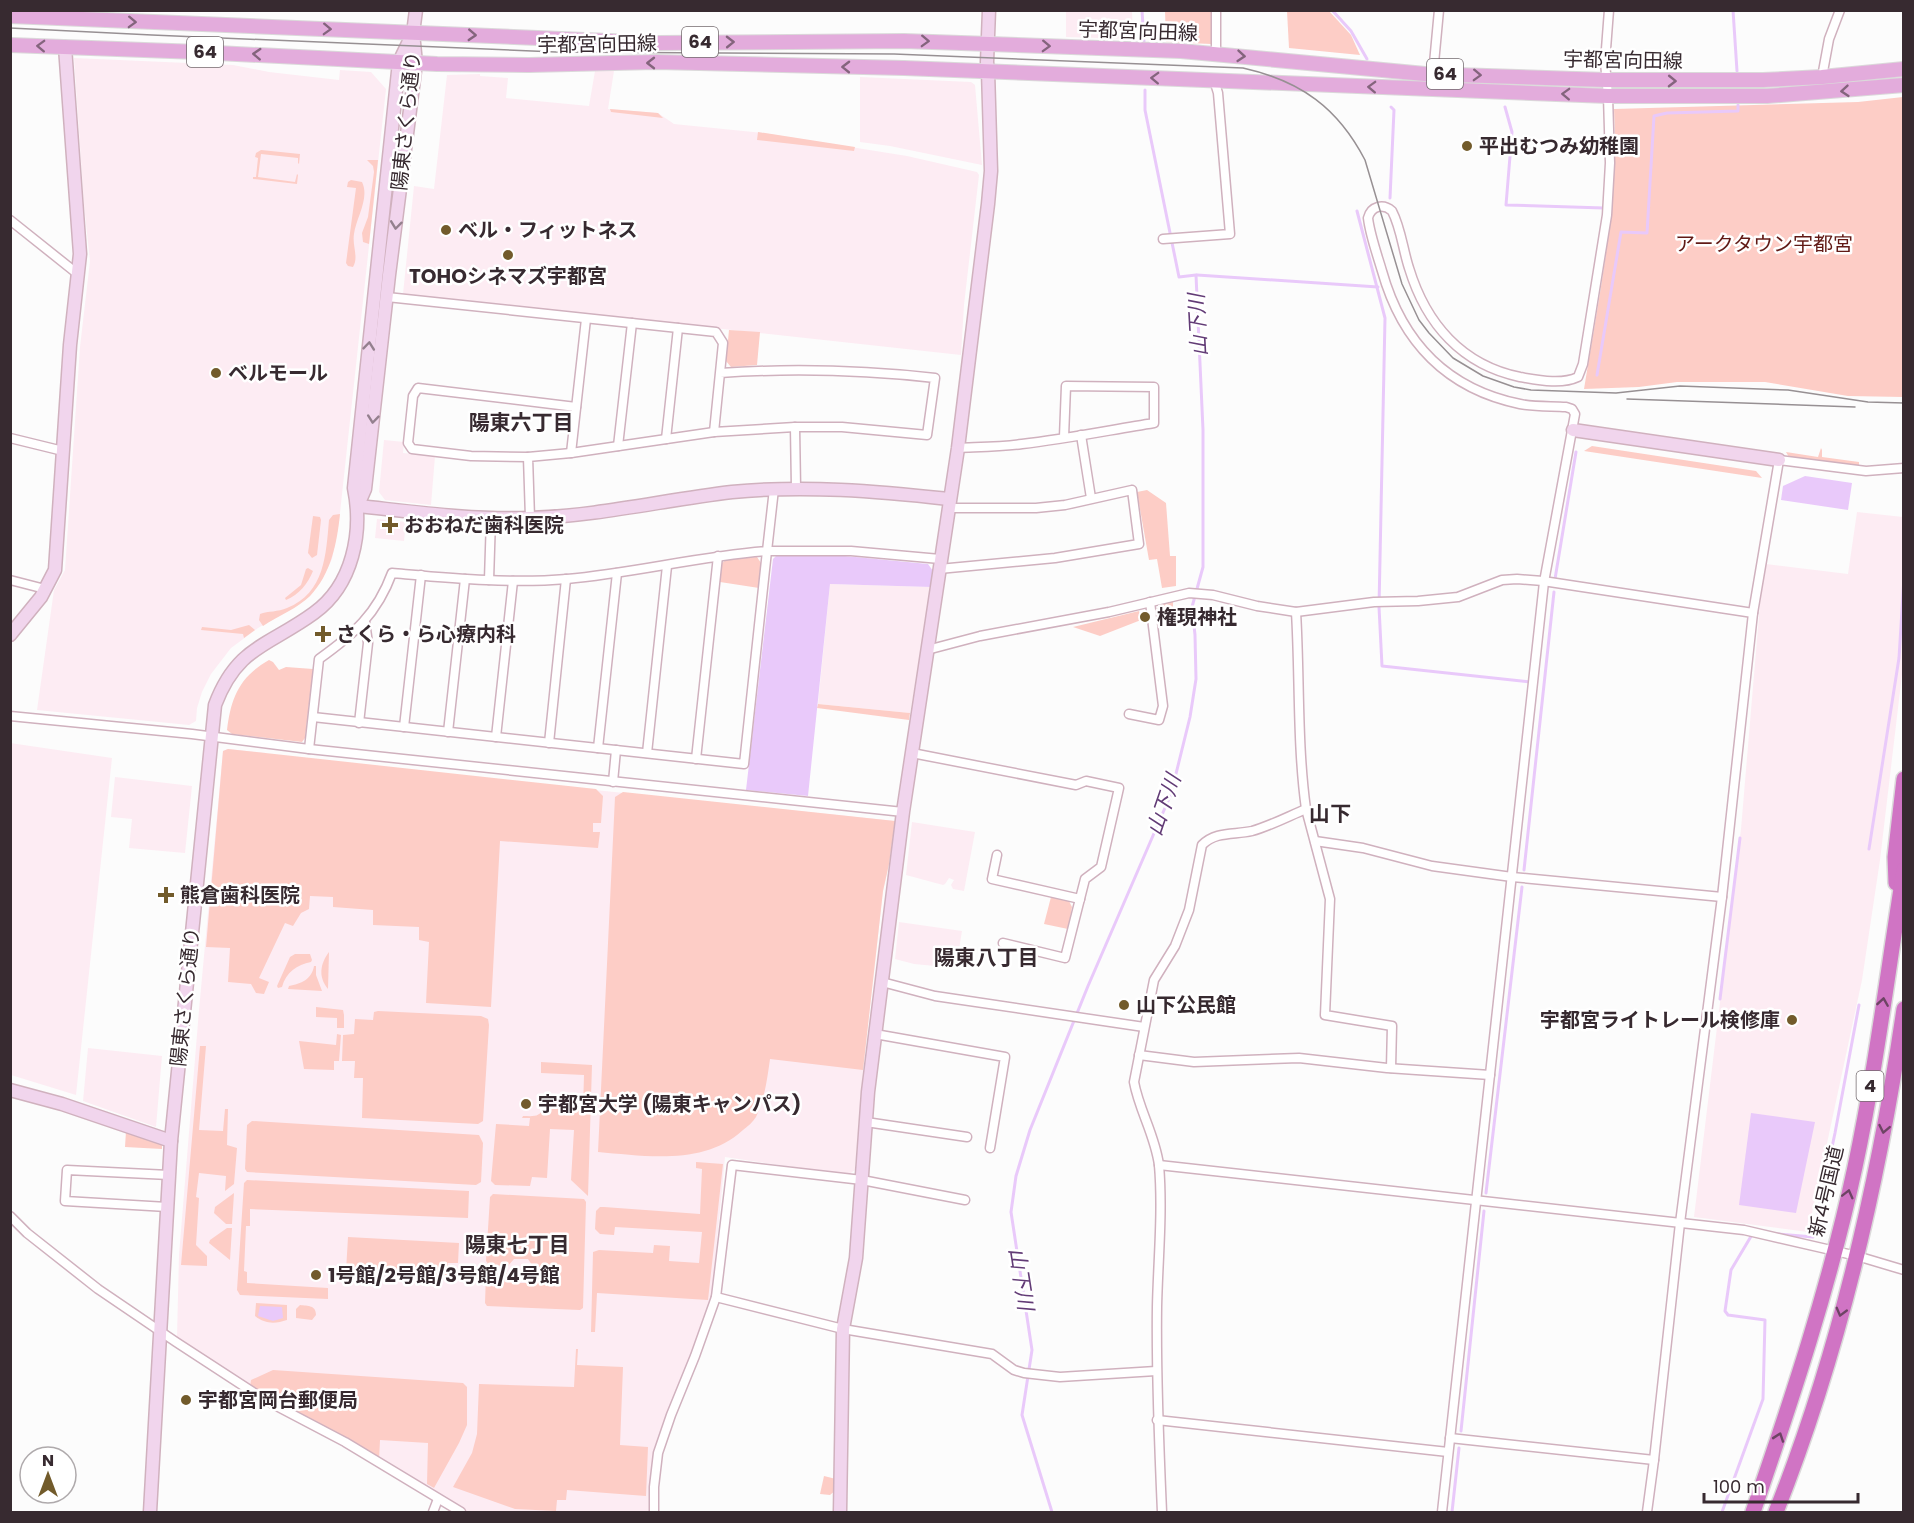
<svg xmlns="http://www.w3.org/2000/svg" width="1914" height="1523" font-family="Poppins,'Noto Sans JP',sans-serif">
  <rect width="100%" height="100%" fill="#fcfcfc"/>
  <g fill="#fdecf3">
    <path d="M1066 11H1132L1133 39 1066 37Z"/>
    <path d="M74 58 233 65 269 72 339 80 340 70 371 72 386 89 339 522 332 559 322 580 310 596 297 606 258 628 231 648 211 674 202 692 197 708 196 721 189 725 37 710 54 590 65 570 80 347 90 261 84 205Z"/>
    <path d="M595 71H614L608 109 658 113 674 124 763 133 907 156 977 172 979 175 964 305 961 355 403 294 414 186 434 189 447 75 480 74V76L508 78 506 98 589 106Z"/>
    <path d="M860 77 971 82 975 85 982 165 890 146 860 142Z"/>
    <path d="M384 440 404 442 403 453 435 456 431 505 385 500 379 492Z"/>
    <path d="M1857 512 1903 517V666L1880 860 1862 980 1808 1232 1694 1217 1741 829 1760 604 1766 564 1848 574Z"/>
    <path d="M377 519 406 522 404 541 375 538Z"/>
    <path d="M830 584 931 587 926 624 910 713 818 704Z"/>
    <path d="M10 743 112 758 76 1095 11 1075Z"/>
    <path d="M228 749 266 753V756L895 821 889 864 883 891 863 1070 855 1170 848 1175 725 1157 711 1304 659 1439 651 1512H467L350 1442 285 1408 177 1337 179 1255 199 1010 223 751Z"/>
    <path d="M115 777 192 786 185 853 129 848 132 819 111 817Z"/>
    <path d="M912 822 975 832 964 891 953 889 951 885 954 880 949 878 945 884 943 885 906 875Z"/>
    <path d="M899 922 962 931 956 968 914 964 895 959Z"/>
    <path d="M88 1048 162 1056 156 1127 83 1101Z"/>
  </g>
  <g fill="#fdcdc6">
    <path d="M1165 11H1213L1211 44 1166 42Z"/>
    <path d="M1287 11H1329L1351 35 1360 55 1289 48Z"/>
    <path d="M1903 97V397L1848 396 1765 382H1677L1639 387 1584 389C1599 296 1619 203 1614 109L1858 102Z"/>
    <path d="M610 109 658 113 663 118 611 112Z"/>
    <path d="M758 132 855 147 854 151 757 140Z"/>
    <path d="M261 150 300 154 299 164 298 163V158L261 154 258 177 295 182 297 174 298 175 297 184 253 179V177H256L258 158 255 157 256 153Z"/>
    <path d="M367 160H378L369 244 363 242 362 233 368 217 374 172 373 166Z"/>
    <path d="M351 180 362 182C370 198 356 218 354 234 352 246 359 257 353 267L348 266 346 263 356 188 347 187 348 182Z"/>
    <path d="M729 330 760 332 757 365 731 367 726 361Z"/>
    <path d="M1592 446 1756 471 1762 478 1584 451Z"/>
    <path d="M1821 448 1822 450V457L1859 462V468L1790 459 1786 452 1818 457Z"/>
    <path d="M1147 490 1166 503 1170 556H1176V586L1162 588 1157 559 1149 560 1137 492Z"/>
    <path d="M340 514C337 543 331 574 310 596 298 608 278 616 263 626L259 620 260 614C268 611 278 612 287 608 325 593 326 554 329 520L333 515Z"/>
    <path d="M313 516 320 517 321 520 317 555 312 558 308 553Z"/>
    <path d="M757 557 761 563 759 588 720 582 722 563 727 559Z"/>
    <path d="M308 568 313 571C308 583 299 595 286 600L285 598 301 585 306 569Z"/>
    <path d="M1173 600V616L1156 618C1155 605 1163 603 1173 600Z"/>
    <path d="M1139 611 1141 620 1100 636 1073 627Z"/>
    <path d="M249 625 255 630 244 638 243 634 201 630 202 627 231 630Z"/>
    <path d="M269 660 273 662 279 670 286 667 313 669 305 738 302 742 232 734 227 730C231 698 239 677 269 660Z"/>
    <path d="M818 704 910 713 909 720 817 708Z"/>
    <path d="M228 749 596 789 603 796 601 823H593V832H600L598 848 500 841 491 1007 426 1003 429 942 419 940V927L373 925V910L333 907V897L310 896 309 909 301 913 293 926 285 923 259 978 269 982 264 994 256 993 251 984 228 982 230 948 206 947 223 751Z"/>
    <path d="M623 792 895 821 889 864 883 891 863 1070 770 1059C767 1080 765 1098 756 1117 753 1122 748 1126 743 1130 704 1166 646 1156 598 1152L615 797Z"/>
    <path d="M1051 897 1069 901 1072 907 1068 929 1044 924Z"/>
    <path d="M329 952 328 989C318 977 320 964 329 952Z"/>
    <path d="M295 954H310L312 960 311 962C297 965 286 972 282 987L278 988 277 986 290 957Z"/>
    <path d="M314 966H316V975L322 991 288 989 289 986C301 984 312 979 314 966Z"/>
    <path d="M316 1007 343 1010 344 1015V1028H337V1018L316 1017Z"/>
    <path d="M378 1011 481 1016 488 1019 489 1025 483 1121 478 1124 362 1118 363 1078H354L355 1061H342L343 1035 354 1034 355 1019 373 1020 374 1012Z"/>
    <path d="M337 1034 341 1035 339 1061H334V1070L304 1069 299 1041 336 1045Z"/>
    <path d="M200 1046H206L199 1130 223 1131 225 1109H228L227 1145 237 1148 234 1184 225 1191 226 1176 199 1173 196 1197 199 1198 196 1245 207 1256V1266L181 1265Z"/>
    <path d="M541 1062 592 1065 588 1196 571 1180 574 1130 550 1129 547 1178 532 1177 530 1186 495 1185 491 1181 496 1124 529 1126 530 1118H522L523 1116C532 1116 541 1118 543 1107L583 1109 584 1075 541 1073Z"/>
    <path d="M252 1121 479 1135 483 1143 481 1182 476 1185 247 1172 245 1169 247 1125Z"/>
    <path d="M126 1131 162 1144V1149L125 1147Z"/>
    <path d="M696 1162 723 1164 708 1300 597 1293 595 1332H591L593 1252 599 1250 653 1253 654 1245 670 1246 669 1261 699 1263 702 1232 615 1227 614 1235 600 1234 595 1229 596 1211 600 1207H604L700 1214 702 1169 696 1168Z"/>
    <path d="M247 1180 469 1191 468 1218 250 1209V1226H246L244 1271 247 1272V1283L328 1288V1299L240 1295 237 1290 244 1183Z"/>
    <path d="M234 1193 232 1224H226L214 1213 215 1207Z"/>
    <path d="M493 1194 584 1199 586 1202 583 1308 580 1310 487 1306 485 1303 486 1275 489 1273H507C511 1284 518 1283 527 1283L534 1276V1268L528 1259H514L508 1266 489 1265 486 1261 490 1197Z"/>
    <path d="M227 1228H232L230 1260 209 1243 210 1240Z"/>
    <path d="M348 1237 459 1243 458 1263H448L447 1276 346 1271Z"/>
    <path d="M256 1303 287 1305V1320C275 1324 265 1324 255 1316Z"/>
    <path d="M300 1305C308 1306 316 1305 316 1315L312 1320 296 1318V1309Z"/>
    <path d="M576 1349H578L577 1365 623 1367 620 1445 648 1447 646 1496 567 1490 566 1500H557L556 1511 515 1509 453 1487 472 1453 477 1434 479 1384 574 1387Z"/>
    <path d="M273 1370 463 1383 467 1387V1425L459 1443 434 1488 427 1484 428 1443 380 1440 379 1460 250 1387 251 1380Z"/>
    <path d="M824 1476 836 1479V1490L830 1495 820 1494Z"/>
  </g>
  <g fill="#e9c9fa">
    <path d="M1805 476 1852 483 1848 510 1781 500 1783 486Z"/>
    <path d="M809 554 845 556 928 564 933 571 931 587 830 584 808 796 746 790 773 559 777 555Z"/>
    <path d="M1751 1113 1815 1122 1796 1213 1739 1205Z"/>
    <path d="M260 1306 282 1307 283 1318 273 1321 258 1316Z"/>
  </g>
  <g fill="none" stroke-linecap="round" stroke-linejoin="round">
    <g stroke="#e9c9fa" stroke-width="3">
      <path d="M1142 10 1144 42"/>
      <path d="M1332 10 1351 31 1367 59"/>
      <path d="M1733 10 1737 71"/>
      <path d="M1505 107 1512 132 1506 205 1604 208"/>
      <path d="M1390 198 1394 110 1391 107"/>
      <path d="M1357 211 1385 318 1379 607 1382 666 1530 682"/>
      <path d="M1197 275 1378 287"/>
      <path d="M1597 375 1621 232 1647 233 1654 116 1667 113 1738 111V105"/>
      <path d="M1555 579 1576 452"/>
      <path d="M1869 849 1899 658 1904 577"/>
      <path d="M1524 870 1554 592"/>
      <path d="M1720 999 1740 838"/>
      <path d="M1486 1193 1522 887"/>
      <path d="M1777 1234 1813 1237 1835 1133 1859 1005"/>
      <path d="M1461 1431 1484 1211"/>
      <path d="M1052 1512 1022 1415 1032 1350 1011 1212 1016 1176 1030 1130 1088 986 1171 794 1190 717 1196 679 1195 635 1192 607 1203 567V430L1196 275 1179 277 1145 110V90"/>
      <path d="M1452 1512 1459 1448"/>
      <path d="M1722 1512 1763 1399 1765 1320 1728 1315 1725 1311 1731 1270 1753 1233"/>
    </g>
    <g stroke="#d0b1be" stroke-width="11">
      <g id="street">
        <path d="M1216 10V54"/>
        <path d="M1433 74 1439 10"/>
        <path d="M1822 77 1829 39 1840 10"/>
        <path d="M10 220 79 275"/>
        <path d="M1163 239 1230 234 1218 93 1214 80"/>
        <path d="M387 297 716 332 723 343 714 432 795 427H842L927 435 935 378C863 370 793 368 720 373"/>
        <path d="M795 427 796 488"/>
        <path d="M1081 435 1091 498"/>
        <path d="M10 438 63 451"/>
        <path d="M666 439 678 328"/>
        <path d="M618 446 632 323"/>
        <path d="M958 448C979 447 1001 447 1022 444 1066 439 1110 430 1154 423V387L1066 386 1064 437"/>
        <path d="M571 453 586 319"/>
        <path d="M528 457 471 456 412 449 408 443 413 396 418 388 576 407"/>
        <path d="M530 518 528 457 571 453 714 432"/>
        <path d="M939 569 1055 558 1139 544 1132 490 1065 505 1036 508H948"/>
        <path d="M10 580 45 589"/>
        <path d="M489 580 491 518"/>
        <path d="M927 650 980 636 1109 612 1189 593 1213 595 1257 606 1296 612 1374 602 1418 601 1458 597 1502 580 1517 579 1543 581 1753 613"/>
        <path d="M1129 714 1159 720 1163 706 1150 602"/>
        <path d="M10 716 192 734 309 749 903 812"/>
        <path d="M313 717 744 764 767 551H851L940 559"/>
        <path d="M359 723 368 643 365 622"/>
        <path d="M404 727 421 575"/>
        <path d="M448 732 465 579"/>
        <path d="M496 737 513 581"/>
        <path d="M549 743 566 579"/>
        <path d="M598 748 617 573"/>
        <path d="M309 749 319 659C354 634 377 614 392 573 450 578 509 584 567 579 634 573 700 556 767 551L774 489"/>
        <path d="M647 753 667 566"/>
        <path d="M912 753 1076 785 1086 781 1119 788 1101 867 1085 879 1065 958 1003 943"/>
        <path d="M696 759 718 556"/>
        <path d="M613 782 616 750"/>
        <path d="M1306 809 1330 899 1325 1015 1392 1026 1391 1068"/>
        <path d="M1315 841 1363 848 1432 866 1512 877 1722 897"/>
        <path d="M997 855 992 879 1080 899"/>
        <path d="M882 982 935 996 1144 1027"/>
        <path d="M875 1034 1005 1057 990 1148"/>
        <path d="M1139 1055 1194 1062 1299 1058 1387 1068 1490 1075"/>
        <path d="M866 1122 967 1137"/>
        <path d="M1159 1165 1744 1230 1857 1256 1904 1270"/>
        <path d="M167 1207 65 1201 67 1170 169 1175"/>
        <path d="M10 1216 27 1233 98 1289 176 1342 265 1400 345 1442 461 1512"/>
        <path d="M716 1297 843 1329 992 1354 1014 1370 1024 1373 1060 1377 1156 1371"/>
        <path d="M1157 1420 1448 1452"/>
        <path d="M1450 1438 1654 1460"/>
        <path d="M433 1512 438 1499"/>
        <path d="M654 1512V1487L658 1453 671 1415 695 1356 716 1297 732 1165 862 1180 965 1200"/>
        <path d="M1162 1512C1159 1444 1156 1375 1157 1307 1158 1260 1163 1212 1159 1165 1155 1135 1139 1110 1134 1082L1154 980 1175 946 1189 910 1202 845C1216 831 1234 835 1252 831 1270 826 1289 816 1306 809 1297 744 1300 678 1296 612"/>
        <path d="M1442 1512 1544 582 1575 414 1572 409 1566 407C1551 406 1535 407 1520 404 1447 389 1402 342 1382 271 1377 254 1370 235 1368 218 1371 206 1383 203 1392 211 1401 228 1403 250 1409 268 1426 324 1462 365 1520 377 1538 380 1561 385 1578 377L1583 364 1607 215 1610 163 1608 96 1605 62 1609 10"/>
        <path d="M1647 1512 1654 1460 1680 1223 1722 897 1753 613 1779 460 1866 471 1904 468"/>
      </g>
    </g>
    <g stroke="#d0b1be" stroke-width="15">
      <g id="secondary">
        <path d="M1573 430 1779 460"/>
        <path d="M358 505 365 489 389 275 416 63 413 33 416 10"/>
        <path d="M358 506C415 512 472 520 530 518 598 516 664 500 732 492 805 485 876 491 949 499"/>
        <path d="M10 635 41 597 55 570 70 345 80 254 65 47"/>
        <path d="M10 1090 62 1104 171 1141"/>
        <path d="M150 1512 171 1141 215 705C237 646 269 646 314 613 353 585 363 532 354 488L399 62 413 33"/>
        <path d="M840 1512 843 1329 856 1258 868 1092 903 812 958 448 988 204 991 171 988 71 987 62 989 10"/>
      </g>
    </g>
    <g stroke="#dbd9da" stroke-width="16">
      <g id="primary">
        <path d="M10 16 657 43 904 41 1181 51 1425 74 1606 80H1763L1822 77 1904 69"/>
        <path d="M10 45 198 52 437 64 529 65 656 62 904 68 1608 96H1767L1904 85"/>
      </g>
    </g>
    <g stroke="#dbd9da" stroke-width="18">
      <g id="highway">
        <path d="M1896 883 1895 857 1904 779"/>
        <path d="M1753 1512C1792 1399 1830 1284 1855 1167 1876 1069 1888 969 1904 870"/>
        <path d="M1776 1512C1840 1351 1879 1180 1904 1009"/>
      </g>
    </g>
    <use href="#street" stroke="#fff" stroke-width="8"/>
    <use href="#secondary" stroke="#f1d5ed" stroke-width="12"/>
    <use href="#primary" stroke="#e3acdc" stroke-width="14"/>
    <use href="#highway" stroke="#d074c4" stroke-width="15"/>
    <g stroke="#979093" stroke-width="1.5">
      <path d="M10 28 152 35 556 52 894 54 1243 68C1301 81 1338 108 1365 160L1402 284 1419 320 1429 333 1453 358 1483 376 1514 387 1531 390 1616 393 1680 386 1788 390 1868 402 1904 403"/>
      <path d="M1627 399 1855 407"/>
    </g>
  </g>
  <defs><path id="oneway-chevron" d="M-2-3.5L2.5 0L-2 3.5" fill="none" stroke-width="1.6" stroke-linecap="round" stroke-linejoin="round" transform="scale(1.5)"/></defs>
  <g stroke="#84647d">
    <use href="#oneway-chevron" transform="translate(132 22) rotate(2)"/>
    <use href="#oneway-chevron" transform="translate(327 29) rotate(2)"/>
    <use href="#oneway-chevron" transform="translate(472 35) rotate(3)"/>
    <use href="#oneway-chevron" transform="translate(925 41) rotate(2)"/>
    <use href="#oneway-chevron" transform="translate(730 42) rotate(-1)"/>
    <use href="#oneway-chevron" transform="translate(41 46) rotate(-178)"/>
    <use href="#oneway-chevron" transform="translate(1046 46) rotate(2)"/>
    <use href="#oneway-chevron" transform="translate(257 54) rotate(-177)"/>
    <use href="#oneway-chevron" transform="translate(1241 56) rotate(5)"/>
    <use href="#oneway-chevron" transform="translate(651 63) rotate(-180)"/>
    <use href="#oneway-chevron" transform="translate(846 67) rotate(-179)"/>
    <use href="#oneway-chevron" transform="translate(1477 75) rotate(2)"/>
    <use href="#oneway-chevron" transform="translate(1155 78) rotate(-178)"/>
    <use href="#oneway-chevron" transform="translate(1672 81) rotate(1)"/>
    <use href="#oneway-chevron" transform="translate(1372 87) rotate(-178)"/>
    <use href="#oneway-chevron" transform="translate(1845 91) rotate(175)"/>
    <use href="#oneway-chevron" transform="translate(1566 94) rotate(-178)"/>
  </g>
  <g stroke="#94808e">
    <use href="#oneway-chevron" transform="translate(396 225) rotate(97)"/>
    <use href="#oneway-chevron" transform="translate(369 346) rotate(-84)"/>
    <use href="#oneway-chevron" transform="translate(373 419) rotate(96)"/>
  </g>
  <g stroke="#6d4464">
    <use href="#oneway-chevron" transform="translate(1883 1002) rotate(-81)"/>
    <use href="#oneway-chevron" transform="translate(1884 1129) rotate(101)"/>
    <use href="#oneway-chevron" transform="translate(1848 1194) rotate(-76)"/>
    <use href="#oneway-chevron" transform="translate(1841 1312) rotate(105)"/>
    <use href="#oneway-chevron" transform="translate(1779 1437) rotate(-71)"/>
  </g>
  <g fill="#725b2b" stroke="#fff" stroke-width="2">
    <circle cx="1467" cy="146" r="6"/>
    <circle cx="446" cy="230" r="6"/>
    <circle cx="508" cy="255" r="6"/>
    <circle cx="216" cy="373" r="6"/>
    <path d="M387 516h6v6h6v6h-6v6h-6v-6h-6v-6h6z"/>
    <circle cx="1145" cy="617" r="6"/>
    <path d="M320 625h6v6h6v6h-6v6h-6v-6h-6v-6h6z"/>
    <path d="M163 886h6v6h6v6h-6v6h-6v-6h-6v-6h6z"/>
    <circle cx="1124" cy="1005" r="6"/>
    <circle cx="1792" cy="1020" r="6"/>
    <circle cx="526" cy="1104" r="6"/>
    <circle cx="316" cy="1275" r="6"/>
    <circle cx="186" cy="1400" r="6"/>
  </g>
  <g text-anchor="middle" stroke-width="5" stroke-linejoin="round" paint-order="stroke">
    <g fill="#fff" stroke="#736a6e" stroke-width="1.5">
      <rect x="682" y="27" width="36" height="30" rx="4.5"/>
      <rect x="187" y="37" width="36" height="30" rx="4.5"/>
      <rect x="1427" y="59" width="36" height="30" rx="4.5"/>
      <rect x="1856.5" y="1071" width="27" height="30" rx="4.5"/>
    </g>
    <g font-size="18" font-weight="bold" fill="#372a30">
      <text x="700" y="48">64</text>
      <text x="205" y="58">64</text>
      <text x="1445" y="80">64</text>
      <text x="1870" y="1092">4</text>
    </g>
    <g font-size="20" fill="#372a30" stroke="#fff">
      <text transform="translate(1138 31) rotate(2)" y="7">宇都宮向田線</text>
      <text transform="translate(597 44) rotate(-1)" y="7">宇都宮向田線</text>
      <text transform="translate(1623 60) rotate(1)" y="7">宇都宮向田線</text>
      <text transform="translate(406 121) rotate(-84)" y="7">陽東さくら通り</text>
      <text transform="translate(185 997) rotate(-84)" y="7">陽東さくら通り</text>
      <text transform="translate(1826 1191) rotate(-77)" y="7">新4号国道</text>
    </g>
    <g font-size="20" font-weight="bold" fill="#372a30" stroke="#fff" text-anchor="start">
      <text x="1479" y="153">平出むつみ幼稚園</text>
      <text x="458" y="237">ベル・フィットネス</text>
      <text x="508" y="283" text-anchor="middle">TOHOシネマズ宇都宮</text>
      <text x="228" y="380">ベルモール</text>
      <text x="404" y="532">おおねだ歯科医院</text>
      <text x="1157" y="624">権現神社</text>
      <text x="336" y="641">さくら・ら心療内科</text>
      <text x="180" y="902">熊倉歯科医院</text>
      <text x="1136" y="1012">山下公民館</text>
      <text x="1780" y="1027" text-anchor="end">宇都宮ライトレール検修庫</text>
      <text x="538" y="1111">宇都宮大学 (陽東キャンパス)</text>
      <text x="328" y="1282">1号館/2号館/3号館/4号館</text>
      <text x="198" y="1407">宇都宮岡台郵便局</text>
    </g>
    <g font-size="20" fill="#611a16" stroke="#fff">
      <text x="1764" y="251">アークタウン宇都宮</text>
    </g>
    <g font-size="21" font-style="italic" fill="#623b76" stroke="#fff">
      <text transform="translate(1198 325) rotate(-93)" y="7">山下川</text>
      <text transform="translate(1164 805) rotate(-71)" y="7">山下川</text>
      <text transform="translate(1021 1279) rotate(81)" y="7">山下川</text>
    </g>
    <g font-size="21" font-weight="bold" fill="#372a30" stroke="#fff">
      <text x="521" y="430">陽東六丁目</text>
      <text x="1330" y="821">山下</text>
      <text x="986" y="965">陽東八丁目</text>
      <text x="517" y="1252">陽東七丁目</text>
    </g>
  </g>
  <rect width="1914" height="1523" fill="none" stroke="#372a30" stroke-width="24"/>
  <g transform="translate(48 1475)"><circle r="28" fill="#ffffff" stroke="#afaaac" stroke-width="1.5"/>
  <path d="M0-4.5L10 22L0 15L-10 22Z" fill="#725b2b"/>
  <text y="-9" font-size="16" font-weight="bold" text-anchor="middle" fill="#372a30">N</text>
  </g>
  <path d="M1704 1493v9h154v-9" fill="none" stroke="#372a30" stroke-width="3"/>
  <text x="1713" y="1493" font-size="18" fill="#372a30" stroke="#ffffff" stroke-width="4.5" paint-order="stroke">100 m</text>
</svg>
